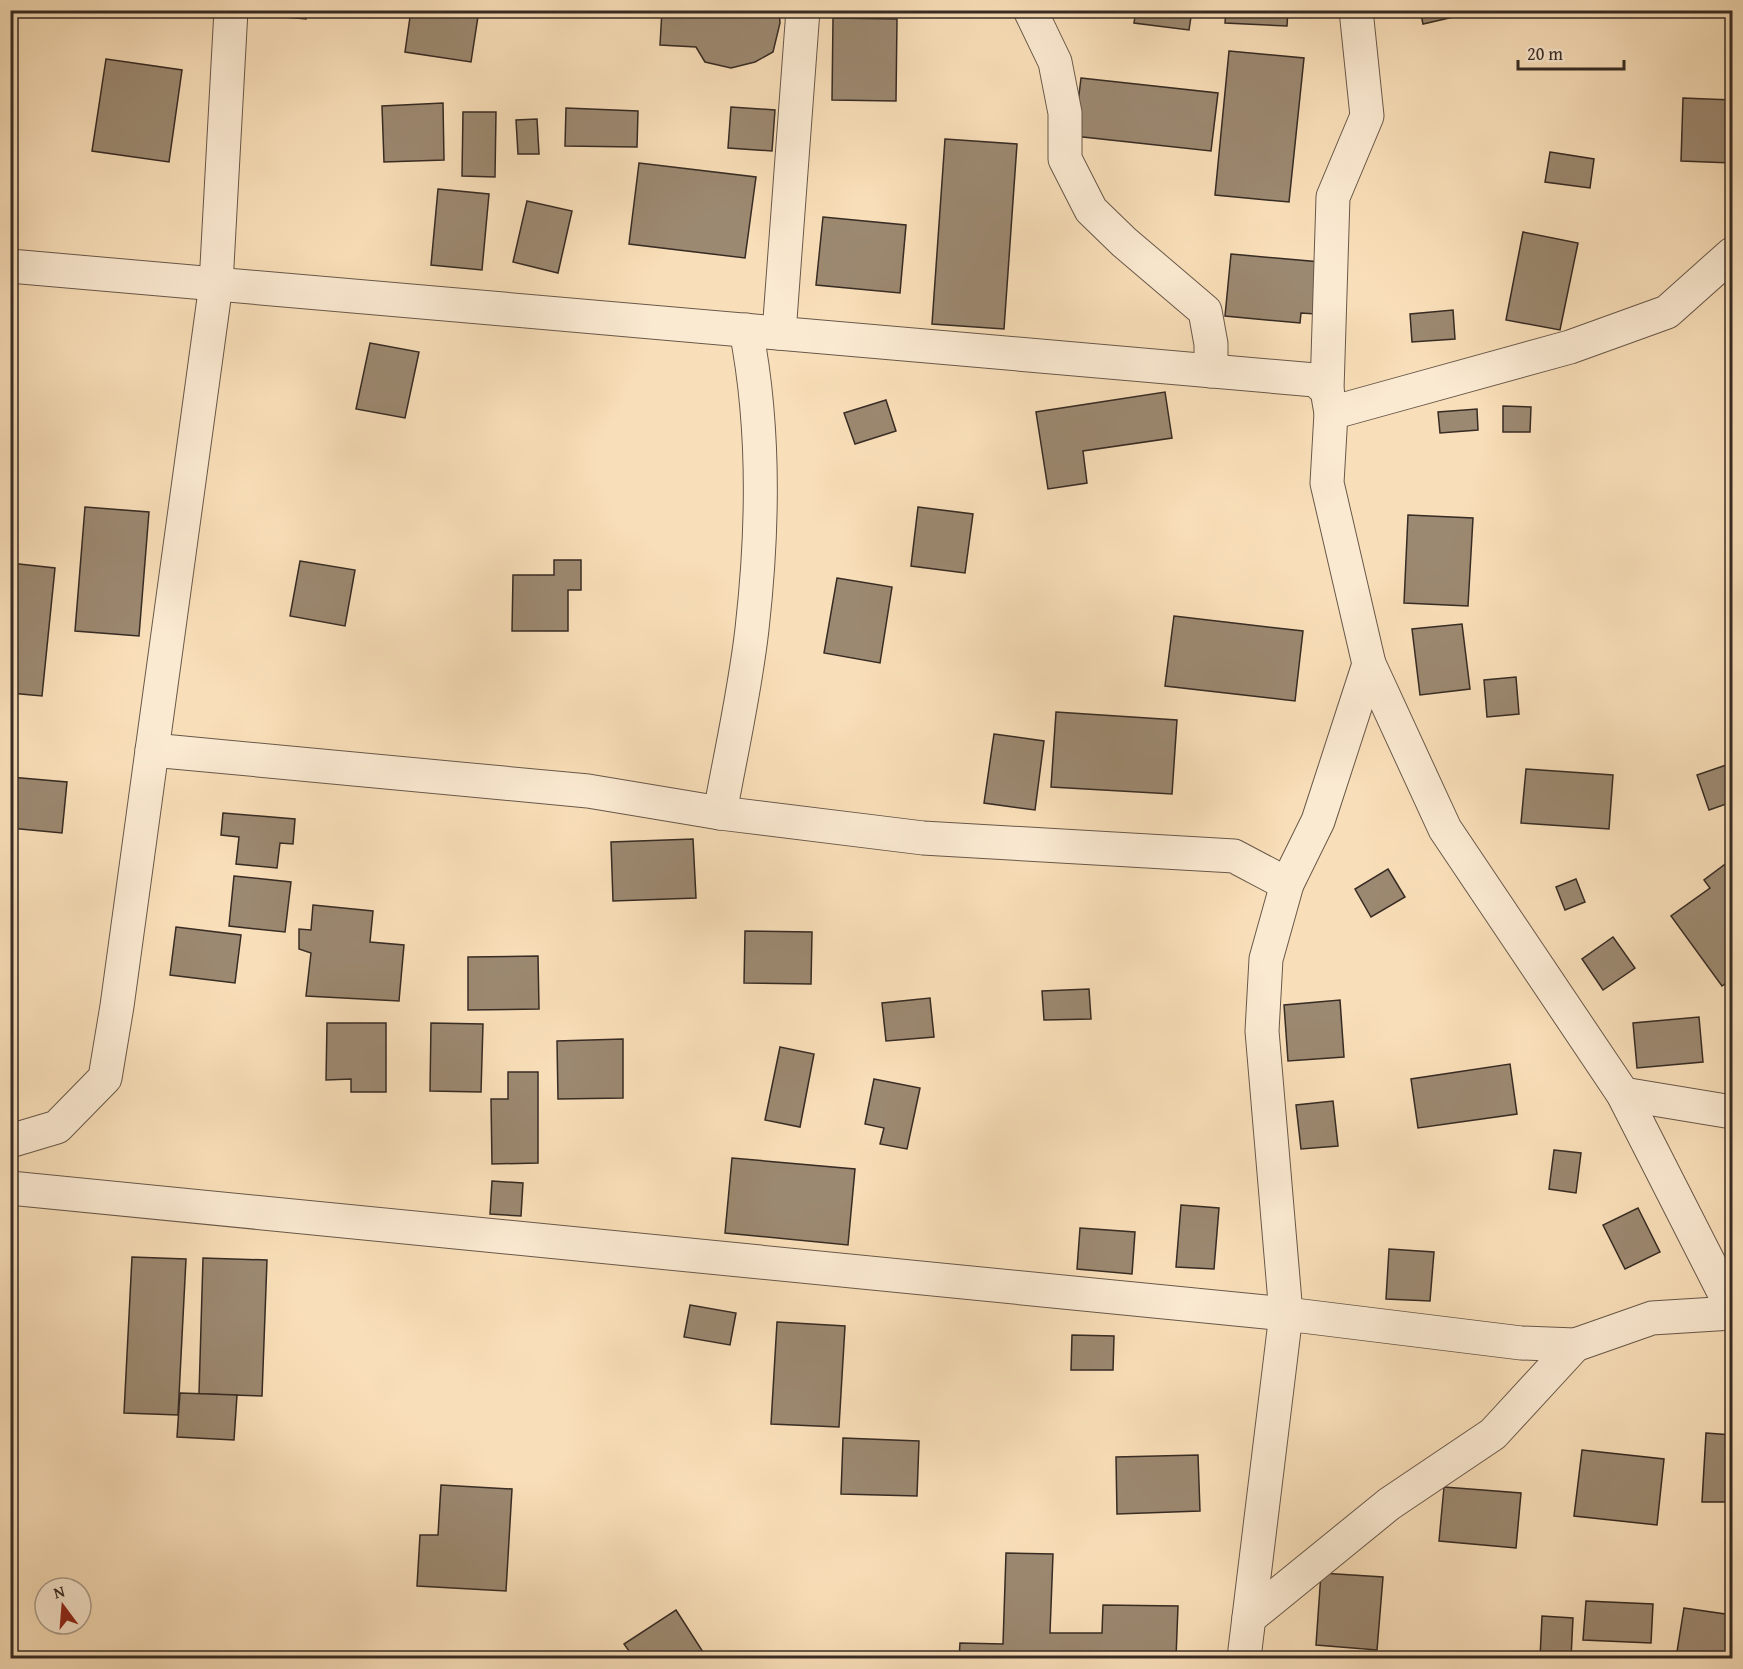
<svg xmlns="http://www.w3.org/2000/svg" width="1743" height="1669" font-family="'Gentium Book Plus',serif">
  <rect width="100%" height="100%" fill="#f9dfb9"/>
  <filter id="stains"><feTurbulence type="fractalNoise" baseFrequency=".00333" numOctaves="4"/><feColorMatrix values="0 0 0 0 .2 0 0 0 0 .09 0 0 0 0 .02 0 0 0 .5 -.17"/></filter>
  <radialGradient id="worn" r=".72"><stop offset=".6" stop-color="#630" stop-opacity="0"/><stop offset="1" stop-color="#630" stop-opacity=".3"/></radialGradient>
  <g fill="#9c8971" stroke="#372b24" stroke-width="1.5">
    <path d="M264 10H306V19L264 15Z"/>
    <path d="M411 10H479L471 62 405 52Z"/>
    <path d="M662 10H779L780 23 773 52 755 62 731 68 705 62 696 47 660 45Z"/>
    <path d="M1136 10H1192L1189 30 1134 23Z"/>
    <path d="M1226 10H1288L1287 26 1225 23Z"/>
    <path d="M1420 10H1470L1471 13 1423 24Z"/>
    <path d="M833 18 897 19 896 101 832 100Z"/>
    <path d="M1229 51 1304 58 1289 202 1215 195Z"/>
    <path d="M106 59 182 70 169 162 92 151Z"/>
    <path d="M1081 78 1218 93 1211 151 1074 136Z"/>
    <path d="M1683 98 1732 100V163L1681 161Z"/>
    <path d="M443 103 444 160 384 162 382 106Z"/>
    <path d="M731 107 775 110 772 151 728 148Z"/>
    <path d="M566 108 638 111 637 147 565 146Z"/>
    <path d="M463 112H496L495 177 462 176Z"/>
    <path d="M537 119 539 154H518L516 120Z"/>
    <path d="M945 139 1017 144 1004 329 932 324Z"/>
    <path d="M1550 152 1594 159 1590 188 1545 182Z"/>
    <path d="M639 163 756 177 745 258 629 244Z"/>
    <path d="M438 189 489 194 482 270 431 265Z"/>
    <path d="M527 201 572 211 558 273 513 262Z"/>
    <path d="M823 217 906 225 900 293 816 285Z"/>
    <path d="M1523 232 1578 243 1560 330 1506 320Z"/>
    <path d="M1231 254 1321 262 1316 314 1301 313 1300 323 1225 316Z"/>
    <path d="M1453 310 1455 339 1412 342 1410 314Z"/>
    <path d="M370 343 419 352 405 418 356 409Z"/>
    <path d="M1165 392 1172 438 1083 451 1087 483 1048 489 1036 412Z"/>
    <path d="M886 400 896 431 855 444 844 413Z"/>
    <path d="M1503 406 1531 407 1530 432H1503Z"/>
    <path d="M1477 409 1478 430 1440 433 1438 412Z"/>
    <path d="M85 507 149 512 139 636 75 631Z"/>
    <path d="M918 507 973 514 965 573 911 566Z"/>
    <path d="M1408 515 1473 518 1468 606 1404 603Z"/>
    <path d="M554 560H581V590H568V631H512L513 575H554Z"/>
    <path d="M300 561 355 570 345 626 290 616Z"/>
    <path d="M10 563 55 568 42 696 10 693Z"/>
    <path d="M837 578 892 587 880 663 824 653Z"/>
    <path d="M1174 616 1303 631 1295 701 1165 686Z"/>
    <path d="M1462 624 1470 689 1420 695 1412 629Z"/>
    <path d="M1516 677 1519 714 1487 717 1484 680Z"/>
    <path d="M1056 712 1177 720 1172 794 1051 787Z"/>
    <path d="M994 734 1044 741 1035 810 984 803Z"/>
    <path d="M1732 763V802L1709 810 1697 775Z"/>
    <path d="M1526 769 1613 775 1609 829 1521 823Z"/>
    <path d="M10 777 67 782 62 833 10 828Z"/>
    <path d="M223 813 295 819 293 844 280 843 277 868 236 864 239 837 221 835Z"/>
    <path d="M693 839 696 898 613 901 611 842Z"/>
    <path d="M1732 859V979L1722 986 1671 916 1710 888 1704 880Z"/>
    <path d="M1388 869 1405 897 1371 917 1355 889Z"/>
    <path d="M234 876 291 882 285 932 229 926Z"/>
    <path d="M1576 879 1585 902 1565 910 1556 887Z"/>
    <path d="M313 905 373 911 370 942 404 945 399 1001 306 996 311 953 299 949V929L311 930Z"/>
    <path d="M176 927 241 935 235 983 170 975Z"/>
    <path d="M745 931 812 932 811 984 744 983Z"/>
    <path d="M1613 937 1635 968 1603 990 1582 959Z"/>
    <path d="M538 956 539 1009 468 1010V957Z"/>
    <path d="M1089 989 1091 1019 1044 1020 1042 991Z"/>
    <path d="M930 998 934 1037 886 1041 882 1003Z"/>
    <path d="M1340 1000 1344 1057 1288 1061 1284 1005Z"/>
    <path d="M1699 1017 1703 1062 1637 1068 1633 1023Z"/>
    <path d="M327 1023H386V1092H351V1079L326 1080Z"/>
    <path d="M431 1023 483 1024 481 1092 430 1091Z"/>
    <path d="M623 1039V1098L558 1099 557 1041Z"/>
    <path d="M780 1047 814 1054 800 1127 765 1120Z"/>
    <path d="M1510 1064 1517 1114 1418 1128 1411 1079Z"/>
    <path d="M508 1072H538V1163L492 1164 491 1099H508Z"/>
    <path d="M874 1079 920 1088 907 1149 880 1144 884 1128 865 1124Z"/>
    <path d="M1333 1101 1338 1146 1301 1149 1296 1105Z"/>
    <path d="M1554 1150 1581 1153 1576 1193 1549 1189Z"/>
    <path d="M732 1158 855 1169 848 1245 725 1233Z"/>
    <path d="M492 1181 523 1183 521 1216 490 1214Z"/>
    <path d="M1181 1205 1219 1208 1214 1269 1176 1267Z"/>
    <path d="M1638 1208 1660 1252 1625 1269 1603 1225Z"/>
    <path d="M1080 1228 1135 1232 1132 1274 1077 1269Z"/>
    <path d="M1389 1249 1434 1252 1430 1301 1386 1299Z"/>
    <path d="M132 1257 186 1259 178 1415 124 1413Z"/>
    <path d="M203 1258 267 1260 262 1396 199 1394Z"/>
    <path d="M690 1305 736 1313 730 1345 684 1337Z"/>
    <path d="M777 1322 845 1326 839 1427 771 1424Z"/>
    <path d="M1072 1335 1114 1336 1113 1370H1071Z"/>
    <path d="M180 1393 237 1395 234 1440 177 1437Z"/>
    <path d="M1706 1433 1732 1435V1502H1702Z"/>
    <path d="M843 1438 919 1441 917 1496 841 1494Z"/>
    <path d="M1582 1450 1664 1459 1657 1525 1574 1516Z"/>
    <path d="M1198 1455 1200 1511 1117 1514 1116 1457Z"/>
    <path d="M441 1485 512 1489 506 1591 417 1586 420 1535H438Z"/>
    <path d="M1444 1487 1521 1493 1516 1548 1439 1541Z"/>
    <path d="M1006 1553 1053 1554 1050 1633H1102L1103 1605 1178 1606 1176 1658H959L960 1643 1003 1644Z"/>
    <path d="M1321 1573 1383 1577 1377 1650 1316 1645Z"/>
    <path d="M1586 1601 1653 1604 1651 1643 1583 1640Z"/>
    <path d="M1684 1608 1732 1615V1658H1676Z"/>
    <path d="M676 1610 703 1652 693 1658H634L624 1644Z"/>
    <path d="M1542 1616 1573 1618 1571 1658H1540Z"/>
  </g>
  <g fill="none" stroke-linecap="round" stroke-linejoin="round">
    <g stroke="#685849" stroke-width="35">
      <g id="minor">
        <path d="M1030 10 1055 62 1065 113V159L1091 210 1124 242 1205 311 1211 344V371"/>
        <path d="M10 266 1315 380 1327 390 1331 413 1327 483 1369 664 1445 829 1623 1094 1732 1308"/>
        <path d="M779 333 803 10"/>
        <path d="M1327 390 1333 197 1367 116 1356 10"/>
        <path d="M1331 413 1570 347 1667 312 1732 254"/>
        <path d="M152 750 588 791 720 813 923 838 1234 856 1287 884"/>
        <path d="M720 813C731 752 745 691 752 629 763 532 765 427 746 330"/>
        <path d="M1623 1094 1732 1112"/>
        <path d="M10 1141 57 1127 105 1078 117 1006 216 284 231 10"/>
        <path d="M10 1188 1286 1314 1262 1031 1266 959 1287 884 1318 821 1369 664"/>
        <path d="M1249 1618 1389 1504 1493 1434 1575 1345"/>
        <path d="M1244 1658 1286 1314 1521 1343 1575 1345 1652 1318 1732 1313"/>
      </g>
    </g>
    <use href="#minor" stroke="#fbead2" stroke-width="33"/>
  </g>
  <rect width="1743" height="1669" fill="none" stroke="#f9dfb9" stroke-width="36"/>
  <rect x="12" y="12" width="1719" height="1645" fill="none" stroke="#372b24" stroke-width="3"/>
  <rect x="18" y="18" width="1707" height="1633" fill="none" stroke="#372b24" stroke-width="1.5"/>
  <g transform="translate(63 1606) rotate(344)"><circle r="28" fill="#fbead2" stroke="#ad9e8c" stroke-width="1.5"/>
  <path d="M0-4.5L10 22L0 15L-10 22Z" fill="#8f2418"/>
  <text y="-9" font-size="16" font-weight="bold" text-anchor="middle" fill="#372b24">N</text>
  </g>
  <path d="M1518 60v9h106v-9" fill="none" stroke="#372b24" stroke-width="3"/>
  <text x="1527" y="60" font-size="18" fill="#372b24" stroke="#fbead2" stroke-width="4.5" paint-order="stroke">20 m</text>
  <rect width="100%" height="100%" filter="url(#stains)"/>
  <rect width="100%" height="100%" fill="url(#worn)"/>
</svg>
